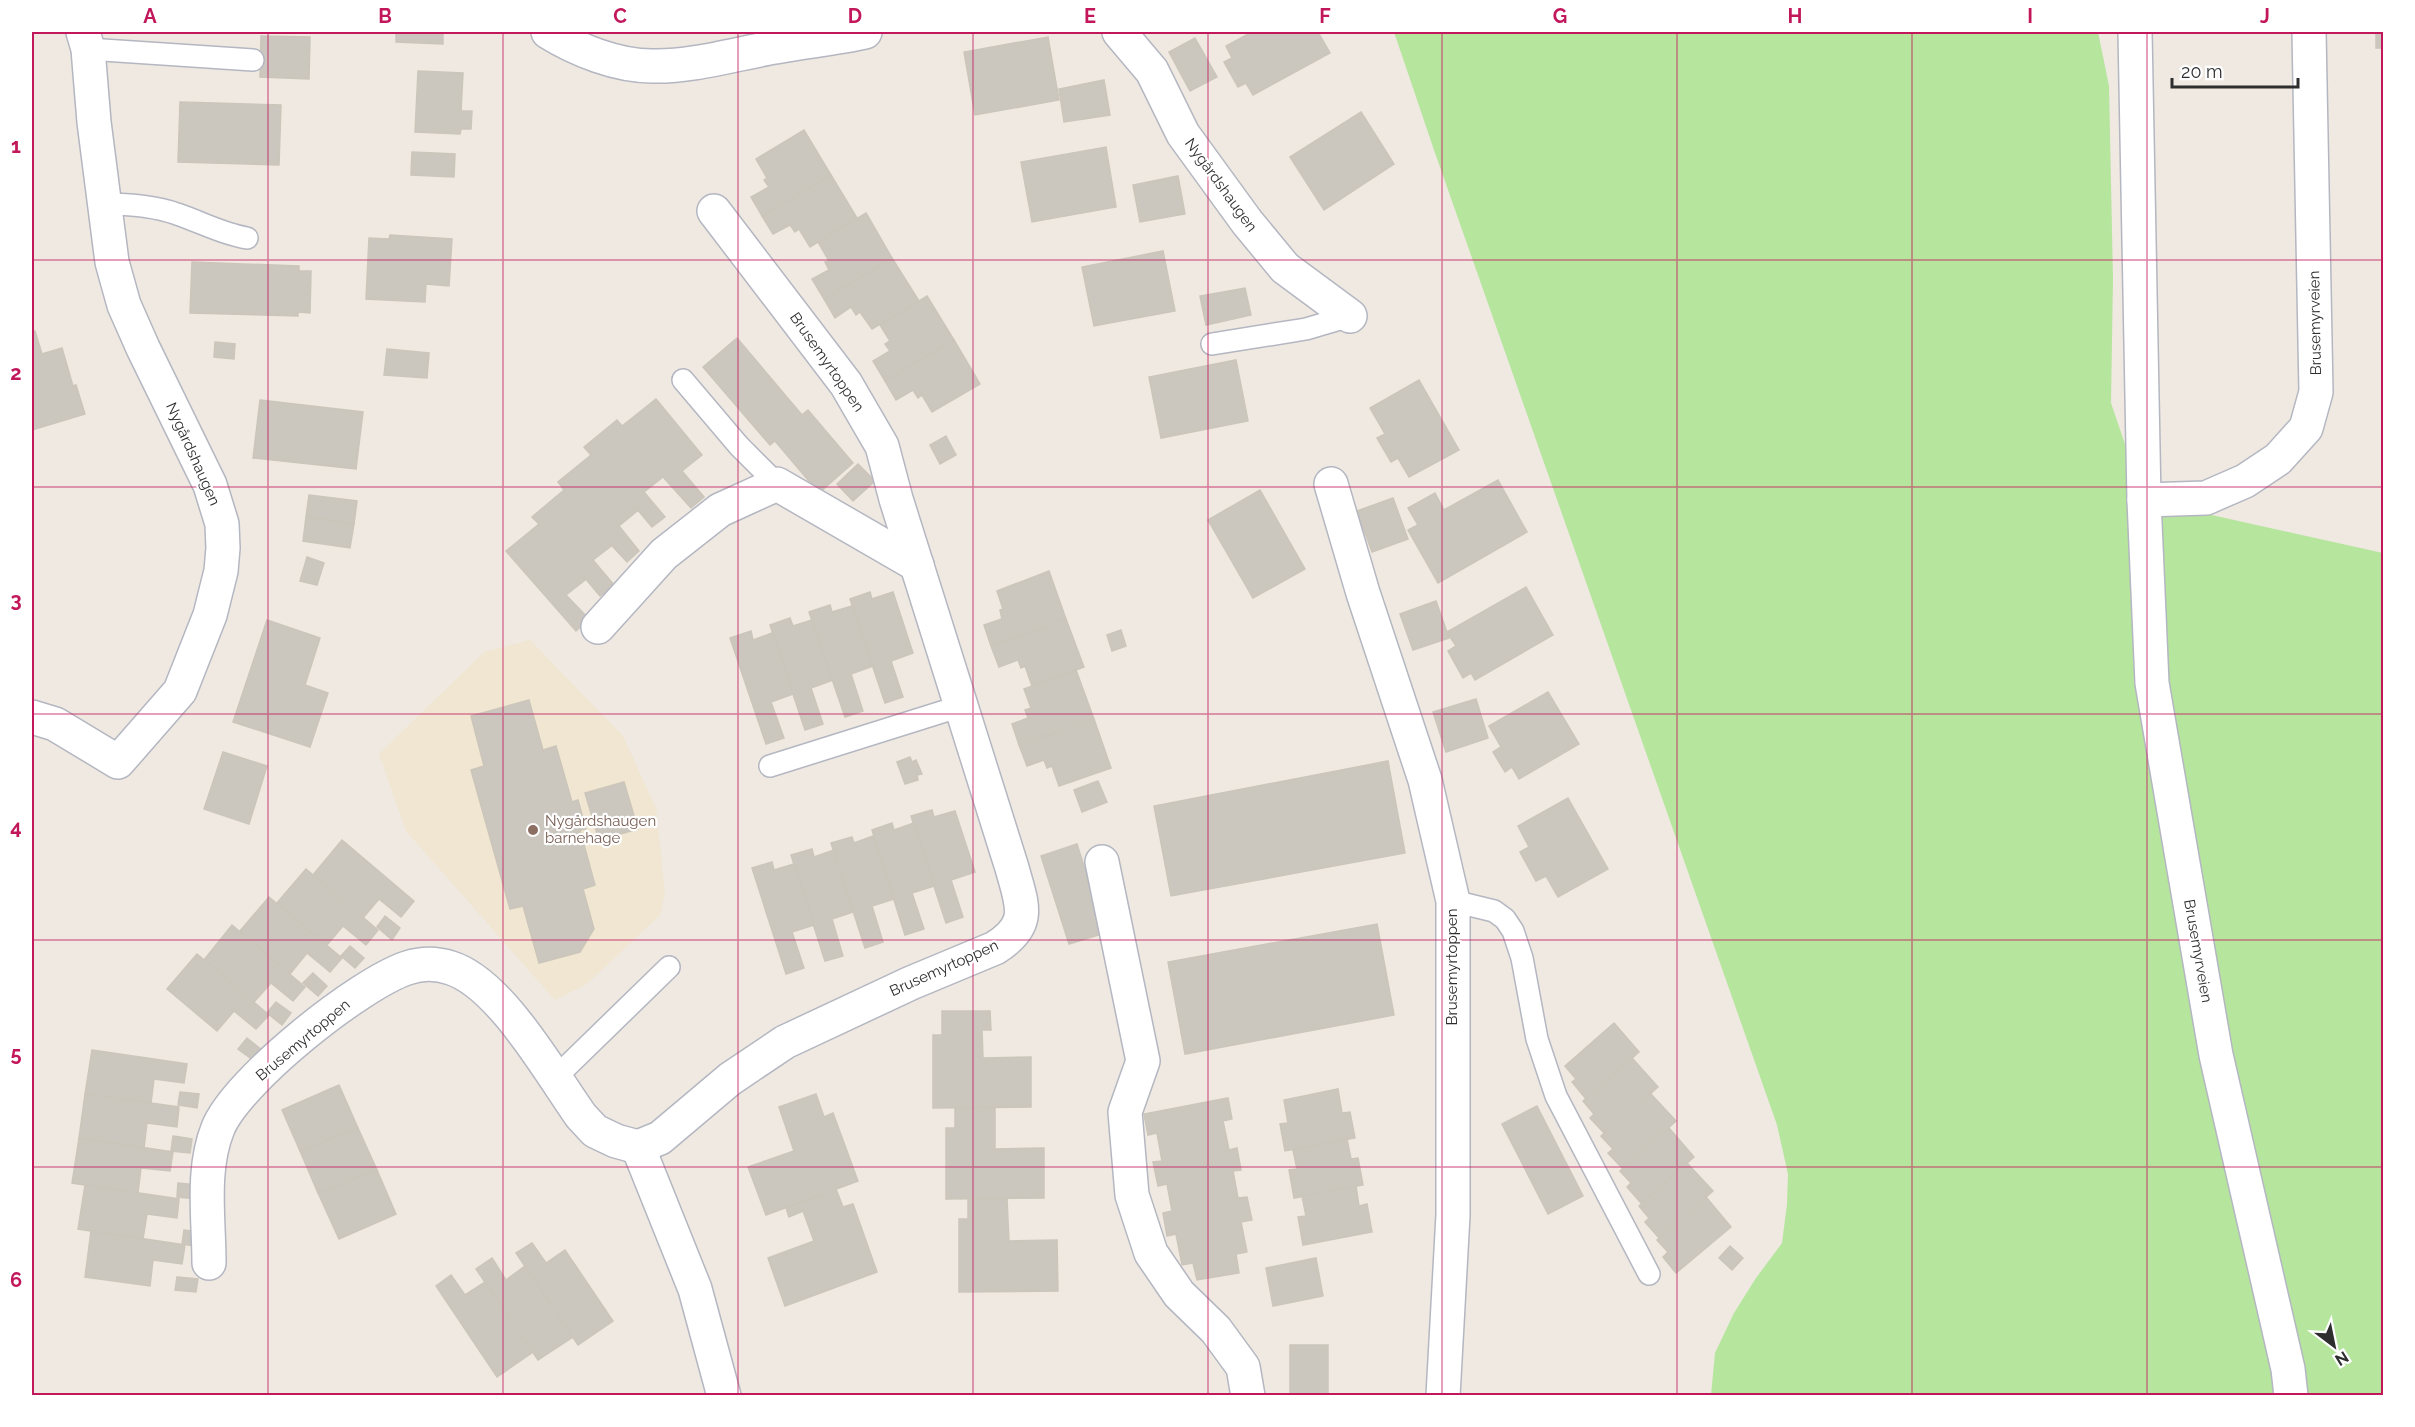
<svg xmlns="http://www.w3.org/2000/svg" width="2415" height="1427" font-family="Raleway,sans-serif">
  <rect width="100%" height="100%" fill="#efe9e1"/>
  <path fill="#f0e6d1" d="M530 640 623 736 656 808 665 893 660 915 587 984 555 1000 406 831 379 754 484 652Z"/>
  <path fill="#b6e59e" d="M1394 32H2098L2109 86 2113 279 2111 403 2144 500 2383 553V1395H1711L1715 1353 1734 1313 1756 1278 1782 1243 1787 1204 1788 1174 1777 1125 1434 150Z"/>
  <g fill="#cbc7bf" stroke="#cbc5ba" stroke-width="1.5">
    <path d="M396 32H443V44L396 42Z"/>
    <path d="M1252 32H1318L1330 53 1253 95 1246 83 1238 87 1224 62 1232 58 1226 46Z"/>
    <rect x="2376" y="32" width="8" height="16"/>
    <path d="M261 36 310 37 309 79 260 77Z"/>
    <path d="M1048 37 1059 100 975 115 964 52Z"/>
    <path d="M1195 38 1217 77 1190 91 1169 52Z"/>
    <path d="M418 71 463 73 461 111H472L471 129H461L460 134 415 132Z"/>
    <path d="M1104 80 1110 115 1064 122 1059 89Z"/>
    <path d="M180 102 281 105 279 165 178 162Z"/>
    <path d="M1361 112 1394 164 1324 210 1290 157Z"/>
    <path d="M804 130 831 175 762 216 751 197 769 187 764 180 767 178 756 159Z"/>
    <path d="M1106 147 1116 207 1032 222 1021 162Z"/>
    <path d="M412 152 455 154 454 177 411 175Z"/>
    <path d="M831 175 857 218 810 247 799 229 795 232 790 225 773 234 762 216Z"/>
    <path d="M1178 176 1185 214 1140 222 1133 185Z"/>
    <path d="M866 213 892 258 824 299 812 279 829 270 825 262 829 261 818 242Z"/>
    <path d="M390 235 452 239 449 286 426 284 425 302 366 299 369 238 389 239Z"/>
    <path d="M1163 251 1175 311 1094 326 1082 267Z"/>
    <path d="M892 258 919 301 872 329 860 312 856 315 851 307 835 318 824 299Z"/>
    <path d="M192 262 299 266V271H311L310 313 298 312V316L190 313Z"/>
    <path d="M1245 288 1251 315 1206 325 1200 296Z"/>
    <path d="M927 296 954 340 885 381 873 361 890 351 885 344 890 341 880 325Z"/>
    <path d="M35 331 42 354 62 348 73 386 76 385 85 414 32 430V332Z"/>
    <path d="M737 338 802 415 808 410 853 463 819 493 775 441 770 445 703 367Z"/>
    <path d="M954 340 980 384 932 412 922 395 918 398 913 390 896 400 885 381Z"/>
    <path d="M215 342 235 344 234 359 214 357Z"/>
    <path d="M387 349 429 353 427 378 384 375Z"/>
    <path d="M1236 360 1248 421 1161 438 1149 377Z"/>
    <path d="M1419 380 1459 450 1409 477 1398 458 1391 462 1377 438 1385 434 1370 408Z"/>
    <path d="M656 399 702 455 682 471 704 497 691 508 663 477 644 492 665 517 652 527 631 502 637 511 619 526 639 551 627 562 604 537 611 546 593 560 614 585 600 596 579 571 585 580 566 595 589 619 576 631 506 551 539 524 532 517 564 490 558 482 591 455 584 447 617 420 622 426Z"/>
    <path d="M260 400 363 412 356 469 253 458Z"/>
    <path d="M946 436 956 455 940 464 930 445Z"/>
    <path d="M858 464 875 481 853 501 837 484Z"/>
    <path d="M1498 480 1527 532 1438 583 1408 530 1418 525 1408 508 1435 493 1444 510Z"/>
    <path d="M1260 490 1305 569 1253 598 1208 520Z"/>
    <path d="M309 495 357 501 354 524 306 517Z"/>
    <path d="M1393 498 1408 539 1372 552 1357 511Z"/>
    <path d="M306 517 354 524 350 548 303 541Z"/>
    <path d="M307 557 324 563 317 585 300 581Z"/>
    <path d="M1049 571 1066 619 991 646 984 625 1002 619 1000 610 1003 609 997 591Z"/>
    <path d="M1526 587 1553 635 1475 680 1471 673 1463 678 1448 651 1456 646 1447 632Z"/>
    <path d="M870 592 872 599 893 592 913 653 891 661 903 697 885 703 850 599Z"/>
    <path d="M1436 601 1449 638 1413 650 1400 614Z"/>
    <path d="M830 605 832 612 852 606 873 666 851 674 863 711 845 717 809 612Z"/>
    <path d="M790 618 793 626 812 620 833 680 811 688 823 724 805 730 770 625Z"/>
    <path d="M1066 619 1084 667 1032 686 1025 666 1021 668 1018 660 999 667 991 646Z"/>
    <path d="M267 620 320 638 305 685 328 693 310 747 233 722Z"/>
    <path d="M1121 630 1126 646 1112 651 1107 635Z"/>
    <path d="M751 631 753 640 772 633 793 694 771 702 784 738 766 744 730 638Z"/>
    <path d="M1076 670 1094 719 1019 745 1012 724 1028 718 1025 710 1031 708 1024 689Z"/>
    <path d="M1548 692 1579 744 1519 779 1512 767 1505 772 1493 752 1501 747 1489 726Z"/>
    <path d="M1476 699 1488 738 1446 752 1433 712Z"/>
    <path d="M529 700 543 750 556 746 572 802 578 800 586 829 580 830 595 885 583 889 594 929 580 952 539 963 523 906 510 909 471 770 484 766 471 716Z"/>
    <path d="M1094 719 1111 768 1059 786 1052 766 1047 768 1044 760 1027 766 1019 745Z"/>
    <path d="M223 752 267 766 249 824 204 809Z"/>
    <path d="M910 757 912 762 916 760 922 774 917 775 918 780 905 784 897 762Z"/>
    <path d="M1388 761 1405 853 1171 896 1154 806Z"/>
    <path d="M1098 781 1107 802 1082 812 1074 790Z"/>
    <path d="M624 782 638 829 599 840 585 793Z"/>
    <path d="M1568 798 1608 869 1558 897 1546 876 1536 881 1520 852 1529 847 1518 826Z"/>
    <path d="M932 810 934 817 955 811 975 872 951 880 963 917 946 923 911 816Z"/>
    <path d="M892 823 894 830 914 823 934 886 912 893 924 929 905 935 872 830Z"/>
    <path d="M873 836 894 899 872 906 883 942 865 948 831 843 852 837 854 843Z"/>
    <path d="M342 840 414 901 401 917 379 899 363 918 313 875Z"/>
    <path d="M1077 844 1105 933 1069 944 1041 856Z"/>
    <path d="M812 849 814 857 834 850 853 912 832 919 843 956 825 961 791 855Z"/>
    <path d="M772 862 774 870 794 864 814 925 792 932 804 968 786 974 752 868Z"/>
    <path d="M306 869 378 930 366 945 343 926 327 945 277 903Z"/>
    <path d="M269 897 342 958 330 972 307 953 290 974 240 931Z"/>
    <path d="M385 916 400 928 392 940 377 927Z"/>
    <path d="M1377 924 1394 1015 1185 1054 1168 962Z"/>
    <path d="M232 925 305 987 293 1001 271 983 254 1002 204 960Z"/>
    <path d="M350 946 364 958 355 968 341 956Z"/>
    <path d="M197 954 269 1015 256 1029 234 1011 217 1031 167 989Z"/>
    <path d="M313 973 327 986 318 996 303 983Z"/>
    <path d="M276 1002 291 1013 282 1025 267 1013Z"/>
    <path d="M942 1011H990L991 1030H982L983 1058 1031 1057V1107L933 1108V1035H942Z"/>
    <path d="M1614 1023 1639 1052 1586 1099 1572 1082 1576 1079 1565 1066Z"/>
    <path d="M247 1038 262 1050 253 1060 238 1049Z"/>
    <path d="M92 1050 187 1064 184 1083 154 1079 151 1103 85 1094Z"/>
    <path d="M1632 1058 1658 1087 1605 1134 1590 1118 1594 1114 1583 1101Z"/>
    <path d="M339 1085 358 1128 300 1151 282 1110Z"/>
    <path d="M1338 1089 1342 1113 1350 1112 1355 1138 1285 1151 1280 1124 1288 1123 1284 1100Z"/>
    <path d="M180 1092 199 1094 197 1108 178 1105Z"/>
    <path d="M1650 1093 1676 1121 1623 1169 1608 1153 1613 1149 1601 1136Z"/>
    <path d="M85 1094 179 1107 177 1127 147 1123 144 1148 79 1138Z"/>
    <path d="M816 1094 824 1117 833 1113 858 1181 766 1215 748 1167 794 1151 779 1107Z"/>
    <path d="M1228 1098 1232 1119 1223 1121 1229 1150 1237 1148 1241 1170 1233 1171 1238 1198 1247 1197 1252 1220 1241 1222 1247 1252 1236 1254 1239 1273 1197 1280 1193 1263 1182 1265 1176 1234 1167 1236 1163 1213 1172 1211 1167 1184 1158 1186 1153 1162 1162 1161 1157 1133 1148 1135 1144 1114Z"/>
    <path d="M1537 1106 1583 1196 1548 1214 1502 1124Z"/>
    <path d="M995 1107V1149L1044 1148V1198L946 1199V1128H955V1108Z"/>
    <path d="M358 1128 377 1170 318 1193 300 1151Z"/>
    <path d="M1669 1128 1694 1157 1641 1203 1627 1187 1631 1183 1620 1171Z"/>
    <path d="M173 1136 192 1139 190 1153 171 1151Z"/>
    <path d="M79 1138 173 1152 170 1171 141 1168 138 1193 72 1183Z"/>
    <path d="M1347 1139 1351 1159 1358 1158 1363 1185 1294 1198 1289 1170 1297 1169 1293 1150Z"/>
    <path d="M1687 1163 1713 1191 1659 1238 1645 1222 1649 1218 1639 1206Z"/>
    <path d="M377 1170 396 1214 339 1239 318 1193Z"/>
    <path d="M178 1183 198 1185 197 1199 177 1197Z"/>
    <path d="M85 1185 179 1199 177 1218 147 1214 143 1239 78 1229Z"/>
    <path d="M1356 1186 1359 1206 1367 1204 1372 1232 1303 1245 1298 1217 1306 1216 1302 1196Z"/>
    <path d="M836 1189 843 1207 853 1204 877 1272 785 1306 768 1258 814 1241 803 1211 789 1217 786 1208Z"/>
    <path d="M1706 1197 1731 1227 1676 1273 1663 1257 1668 1252 1657 1240Z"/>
    <path d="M968 1199H1007L1009 1241 1057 1240 1058 1291 959 1292V1219H968Z"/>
    <path d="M184 1230 204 1233 202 1247 182 1244Z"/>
    <path d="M91 1231 185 1245 182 1264 153 1260 150 1286 85 1277Z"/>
    <path d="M532 1243 546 1263 565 1250 613 1321 578 1345 516 1253Z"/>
    <path d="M1730 1246 1743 1258 1732 1270 1719 1258Z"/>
    <path d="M492 1258 506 1280 525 1266 573 1337 538 1360 476 1269Z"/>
    <path d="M1316 1258 1323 1296 1273 1306 1266 1268Z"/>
    <path d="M451 1275 465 1295 485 1282 533 1352 497 1377 436 1286Z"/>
    <path d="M177 1277 198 1279 196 1292 175 1290Z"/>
    <rect x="1290" y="1345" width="38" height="51"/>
  </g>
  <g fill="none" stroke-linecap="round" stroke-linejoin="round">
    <g stroke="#b4b7c1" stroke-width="24">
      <g id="lane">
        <path d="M88 49 253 60"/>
        <path d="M104 204C127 204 155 206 177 214 201 222 222 234 247 238"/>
        <path d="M1212 344 1306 329 1350 316"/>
        <path d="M683 380 739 446 777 484"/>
        <path d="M770 766 961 706"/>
        <path d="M1453 901 1494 911 1505 919 1513 931 1522 958 1537 1039 1556 1096 1649 1274"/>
        <path d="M555 1078 669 967"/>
      </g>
    </g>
    <g stroke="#b4b7c1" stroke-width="36">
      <g id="street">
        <path d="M548 32C577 50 617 66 652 66 692 67 735 54 775 47 805 41 835 39 865 32"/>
        <path d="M1119 32 1152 71 1183 134 1247 222 1285 268 1350 316"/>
        <path d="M1331 484 1363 593 1425 780 1453 901V1215L1443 1396"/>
        <path d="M2144 500 2206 498 2245 481 2278 459 2306 428 2316 392 2309 32"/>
        <path d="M598 627 664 554 720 510 777 484 917 565"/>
        <path d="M32 717 55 724 118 762 180 691 210 615 221 571 223 548 222 524 210 485 143 348 124 305 112 262 94 122 88 49 83 32"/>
        <path d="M1102 862 1143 1061 1125 1112 1132 1195 1151 1253 1179 1294 1216 1330 1243 1367 1248 1396"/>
        <path d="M638 1147 695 1289 724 1396"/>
        <path d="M209 1263C209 1218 201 1170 218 1128 237 1081 359 984 407 968 422 963 436 963 451 968 501 984 551 1074 581 1116L595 1131 616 1141 638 1147 660 1138 730 1079 785 1042 911 983 995 948C1033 924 1022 905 1012 868L896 499 882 446 846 384 714 211"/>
      </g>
    </g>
    <g stroke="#b4b7c1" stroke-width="36">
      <path id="secondary" d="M2135 32 2144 500 2152 683 2216 1055 2288 1369 2291 1396"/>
    </g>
    <use href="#lane" stroke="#fff" stroke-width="21"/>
    <use href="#street" stroke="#fff" stroke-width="33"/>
    <use href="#secondary" stroke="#fff" stroke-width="33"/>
  </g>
  <path fill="none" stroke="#c2185b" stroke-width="1.5" stroke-opacity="0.55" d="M268 32V1396M503 32V1396M738 32V1396M973 32V1396M1208 32V1396M1442 32V1396M1677 32V1396M1912 32V1396M2147 32V1396M32 260H2384M32 487H2384M32 714H2384M32 940H2384M32 1167H2384"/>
  <circle fill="#8d6e63" stroke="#fff" stroke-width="2" cx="533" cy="830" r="6"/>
  <g text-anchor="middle" stroke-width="4.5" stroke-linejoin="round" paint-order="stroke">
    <g font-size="15" fill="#2e2e2e" stroke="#fff">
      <text transform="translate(1221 185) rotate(54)" y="5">Nygårdshaugen</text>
      <text transform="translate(2315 323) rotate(-91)" y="5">Brusemyrveien</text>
      <text transform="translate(827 362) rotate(55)" y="5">Brusemyrtoppen</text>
      <text transform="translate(193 454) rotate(66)" y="5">Nygårdshaugen</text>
      <text transform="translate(2198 951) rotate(80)" y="5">Brusemyrveien</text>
      <text transform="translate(1452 967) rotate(-90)" y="5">Brusemyrtoppen</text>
      <text transform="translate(944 968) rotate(-24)" y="5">Brusemyrtoppen</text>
      <text transform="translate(303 1040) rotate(-40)" y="5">Brusemyrtoppen</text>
    </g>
    <g font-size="15" fill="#785e54" stroke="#fff" text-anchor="start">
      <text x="545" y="826">Nygårdshaugen<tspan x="545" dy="17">barnehage</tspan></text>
    </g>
  </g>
  <rect width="2415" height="1427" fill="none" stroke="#ffffff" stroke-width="66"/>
  <g transform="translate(2334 1346) rotate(148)" stroke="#ffffff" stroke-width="4.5" paint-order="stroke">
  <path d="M0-4.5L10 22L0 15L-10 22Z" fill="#2e2e2e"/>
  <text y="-9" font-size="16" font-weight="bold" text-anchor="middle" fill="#2e2e2e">N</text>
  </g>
  <path d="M2172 78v9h126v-9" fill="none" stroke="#2e2e2e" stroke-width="3"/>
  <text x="2181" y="78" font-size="18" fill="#2e2e2e" stroke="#ffffff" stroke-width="4.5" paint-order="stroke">20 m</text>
  <rect x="33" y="33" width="2349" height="1361" fill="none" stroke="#c2185b" stroke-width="2"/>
  <g font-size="20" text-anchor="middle" font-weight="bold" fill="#c2185b">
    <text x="150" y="23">A</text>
    <text x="385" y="23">B</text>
    <text x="620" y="23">C</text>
    <text x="855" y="23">D</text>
    <text x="1090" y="23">E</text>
    <text x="1325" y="23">F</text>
    <text x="1560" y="23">G</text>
    <text x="1795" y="23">H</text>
    <text x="2030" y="23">I</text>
    <text x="2265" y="23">J</text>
    <text x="16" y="153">1</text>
    <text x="16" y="380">2</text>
    <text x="16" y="607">3</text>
    <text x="16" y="834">4</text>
    <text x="16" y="1061">5</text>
    <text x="16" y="1287">6</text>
  </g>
</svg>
